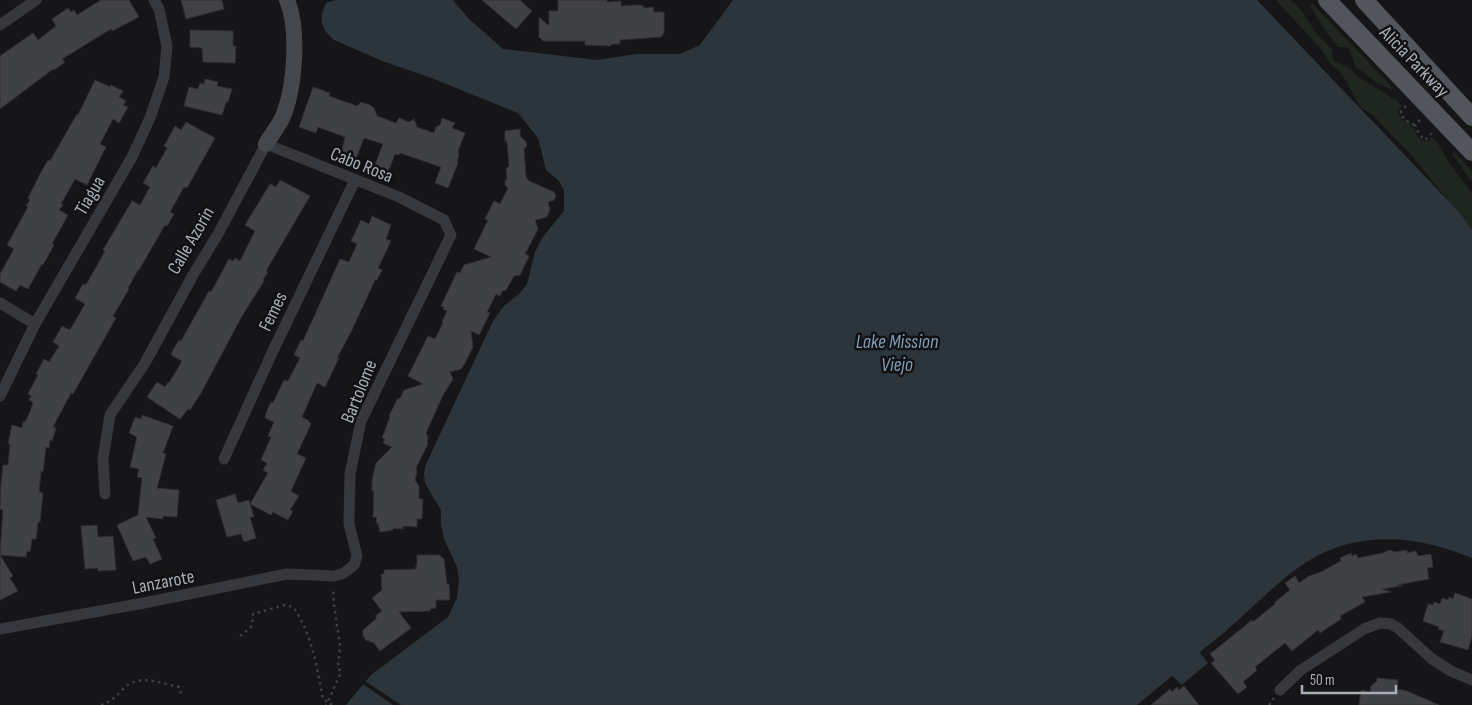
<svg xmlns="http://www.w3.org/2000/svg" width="1472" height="705" font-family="'Sofia Sans Condensed',sans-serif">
  <rect width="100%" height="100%" fill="#161618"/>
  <g fill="#1e261f">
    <path d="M1276 0H1290L1295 3 1301 10 1316 33 1332 50V56L1335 62 1347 66 1360 78 1387 94 1392 99 1394 98 1402 106 1397 111C1400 121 1406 119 1412 126 1418 133 1414 136 1426 142L1432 137 1439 145 1450 164 1472 194V230L1414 158 1374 116 1361 108 1342 74 1330 63 1321 49Z"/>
    <path d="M1312 3 1393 88 1391 90 1377 83 1356 67 1349 49 1346 47H1338L1320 23 1310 5Z"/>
    <path d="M1454 151 1472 171V182L1452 154Z"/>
  </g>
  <path fill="#2c353c" d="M335 0H453L469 19 503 49 597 60 637 54H680L700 45 733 0H1257L1458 211 1472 230V558C1412 533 1349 529 1295 570 1262 595 1235 626 1202 650L1200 653 1208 663 1185 682 1182 685 1172 676 1137 705H346L371 675 448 617 457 598 459 580 457 567 444 539 441 525V510L425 483 424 473 426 464 493 321 504 306 519 294 527 284 535 252 542 238 564 211V190L559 181 546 170 538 138 518 113 429 77 385 62 334 40 325 31 322 23V13L326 3Z"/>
  <path fill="#161618" d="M365 681 401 705H393L363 684Z"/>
  <g fill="#404145" stroke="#303034">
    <path d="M101 0H129L139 17 112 31 111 29 62 59 65 62 54 70 53 69 0 109V56L33 33 38 40 56 26 52 19 68 8 71 12 74 10 77 15Z"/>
    <path d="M181 0H222L224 9 186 19Z"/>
    <path d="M482 0H520L532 11 516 29Z"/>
    <path d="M558 0H607V2L621 1V6L638 5 643 6 644 8 653 7 654 12H664V33L661 37 620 40V44H612L610 46 585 45V41H543L539 37V17L549 26V11H558Z"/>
    <path d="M190 30 233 31V46H236L235 63 203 62 202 48 190 47Z"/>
    <path d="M205 79 218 82 217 86 232 89 228 102H226L222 115 184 106 189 87 198 89 200 83 204 84Z"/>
    <path d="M95 80 110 87 111 85 123 91 119 97 126 101 123 105 128 107 119 123 113 119 100 144 106 147 87 185 75 179 61 204 63 205 59 210 68 215 52 244 54 245 43 265 42 264 28 289 20 285 16 291 0 282V274L14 249 7 245 28 207 26 206 30 200 28 198 39 176 48 160 50 161 77 114 78 115Z"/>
    <path d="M313 87 330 93 329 96 357 106 361 102 370 105 374 108 377 116 396 123 399 118 409 122 414 119 417 127 434 133 436 127 440 125 442 118 455 123 452 128 465 133 458 151 459 154 457 162 458 163 448 188 435 183 441 167 400 153 399 155 395 154 388 172 374 167 383 144 364 138 356 159 341 154 345 137 318 127 316 133 299 127Z"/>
    <path d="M186 122 215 138 187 188 184 187 170 212 174 214 167 226 165 225 139 270H138L128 288 129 289 113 316 116 318 73 394 71 393 53 427 56 428 52 441 50 440 49 448 46 447 43 472 41 471 39 492 43 493 40 522H38L36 539H32L30 552 27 551 26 557 0 555 3 510 0 509 1 484 3 465H8L10 444H8L12 425 22 428 23 422H25L30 412 33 402 29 400 31 396 28 394 38 375 36 374 44 359 49 362 59 346 53 342 62 326 70 330 85 304 75 298 83 284 86 285 105 251 103 250 132 201 140 205 150 187 143 183 153 166 156 168 167 148 164 146 175 126 181 130Z"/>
    <path d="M520 129V136L526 142 527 146 524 149 526 177 529 181 554 192 556 196 554 200 548 202 550 209 547 217 535 220 538 229 525 254 529 256 520 275 514 276 506 290 502 291 500 296 496 294 487 312 490 313 479 335 471 331 473 347 464 365 461 369 450 372 453 379 443 395 426 433 428 437 427 442 428 444 416 468 417 472 415 480 419 486V499H423L422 519H417V527L403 526V529L393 528V530L380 532 378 523H376L377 517H373L374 491H372V481L376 463 392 447 383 443 385 439 382 438 390 417 389 416 398 398 400 399 404 390 423 384 408 376 428 336 435 339 443 323 442 322 447 311 443 309 444 307 441 306 457 272 460 273 464 265 491 257 474 249 488 220 485 219 494 201 500 204 508 188 505 185V181L507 178 506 169 509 166 507 141H505V131Z"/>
    <path d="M280 180 310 196 266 271 268 272 263 280 264 281 242 316 201 393 190 410 188 409 180 419 147 397 157 382 165 387 168 382 169 383 182 361 171 355 172 352 179 340 181 341 209 291 211 292 229 259 233 261 235 258 240 261 255 231 245 225 270 184 276 187Z"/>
    <path d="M372 216 391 225 386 239 391 241 378 268 382 270 377 280H375L351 332 337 358H339L325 387 317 383 302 417 309 421V422L311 424 297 454 306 458 291 491 299 496 290 510 293 511 288 520 273 512 271 515 250 504 268 473 263 470 267 463 261 460 271 437 268 436 274 422 265 418 266 413 271 402 273 403 284 380 288 381 300 358 294 355 301 340 303 341 340 259 349 262 357 244 351 241 361 220 369 224Z"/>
    <path d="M142 415 173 426 163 453 166 454 157 488 179 490 177 517 163 516V519L146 517 156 538 153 539 162 559 150 564 146 557 133 561 117 525 138 515 142 478 137 477 139 469 130 467 137 437 129 433 135 417 141 419Z"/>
    <path d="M235 494 238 503 249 500 254 517H250L256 538 244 542 241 534 227 537 216 500Z"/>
    <path d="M97 525 98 537 113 536 116 570 98 571V568L85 569 81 526Z"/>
    <path d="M1389 550 1396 552 1407 550V553L1416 551 1418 556 1431 554 1433 567 1427 568 1429 579 1397 585 1402 586 1382 589 1391 592 1362 597 1365 602 1340 616 1341 619 1320 633 1318 630 1292 651 1285 643 1255 667 1257 670 1243 682 1247 687 1238 694 1211 663 1215 660 1210 654 1252 620 1253 622 1275 604 1274 603 1290 590 1285 583 1295 576 1299 583 1309 576 1321 572 1341 561 1340 558 1351 553 1352 556 1356 554 1358 558 1383 553Z"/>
    <path d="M0 555 13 576 10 578 18 591 0 600Z"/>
    <path d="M417 555H439L444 559 447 584H449L450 600H436V608L430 609V611L399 612 411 628 380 651 374 643 366 640 363 636V630L377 618 375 616 382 611 372 598 382 590 381 574H384V570L416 569V565H417Z"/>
    <path d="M1455 593 1472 599V636L1468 650 1440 642 1444 631 1438 629 1439 627 1423 621 1428 604 1433 605 1434 602 1440 604 1442 598 1448 600 1449 597 1453 599Z"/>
    <path d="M1377 678 1398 680 1397 689 1407 691 1439 705H1359L1361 690 1370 692 1371 686 1377 681Z"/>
    <path d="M1184 686 1199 705H1151L1170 689 1172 692 1177 687 1179 690Z"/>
  </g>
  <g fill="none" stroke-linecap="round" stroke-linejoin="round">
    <g stroke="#3d3f44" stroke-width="2.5" stroke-dasharray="2.5 4" stroke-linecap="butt">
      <path d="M1406 106 1400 113 1405 120 1415 125"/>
      <path d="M1420 120 1415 125 1419 134 1425 140 1432 133"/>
      <path d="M240 636 252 626 253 614 285 605 293 607C312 633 317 668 323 699L328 702 326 705"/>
      <path d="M101 705C111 702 115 697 123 689 138 673 160 683 179 687L182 696"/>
      <path d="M332 705 328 702 341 672 338 667 340 646 334 605 333 588"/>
      <path d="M1269 705 1274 698"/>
    </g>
    <g stroke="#37383d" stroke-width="11">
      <path d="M0 25 36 0"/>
      <path d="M0 303 35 324"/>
      <path d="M0 396 35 324 132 157 150 118 164 77 167 46 159 9 154 0"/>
      <path d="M224 459 271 355 355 180"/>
      <path d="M0 629 144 603 287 574 334 576 344 573 354 565 357 556 349 524 350 474 361 421 451 235 444 220 399 197 266 144 218 234 193 275 145 363 110 415 103 459 105 494"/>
      <path d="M1280 690 1301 670 1364 629 1380 623 1391 624 1398 628 1432 659 1451 671 1472 680"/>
    </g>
    <path stroke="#45474d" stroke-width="16" d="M266 144C271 135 280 125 284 114 295 85 299 29 287 0"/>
    <g stroke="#53555c" stroke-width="18">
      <path d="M1327 0 1472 152"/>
      <path d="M1364 0 1472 117"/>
    </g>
  </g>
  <g text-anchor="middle" stroke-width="5" stroke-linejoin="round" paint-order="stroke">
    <g font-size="19" fill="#a8adb8" stroke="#111113">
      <text transform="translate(1415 61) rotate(46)" y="7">Alicia Parkway</text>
      <text transform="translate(362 164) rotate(22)" y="7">Cabo Rosa</text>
      <text transform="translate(89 195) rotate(-60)" y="7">Tiagua</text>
      <text transform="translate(190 240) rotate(-60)" y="7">Calle Azorin</text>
      <text transform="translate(272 311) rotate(-64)" y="7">Femes</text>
      <text transform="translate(358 391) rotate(-68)" y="7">Bartolome</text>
      <text transform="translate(163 581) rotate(-11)" y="7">Lanzarote</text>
    </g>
    <g font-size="20" font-style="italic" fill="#7f9bb3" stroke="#111113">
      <text x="897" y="348">Lake Mission<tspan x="897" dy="23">Viejo</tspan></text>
    </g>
  </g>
  <path d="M1302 685v8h94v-8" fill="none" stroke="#a8adb8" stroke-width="2.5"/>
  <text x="1310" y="685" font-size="15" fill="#a8adb8" stroke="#111113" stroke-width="4" paint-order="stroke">50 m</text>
</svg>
